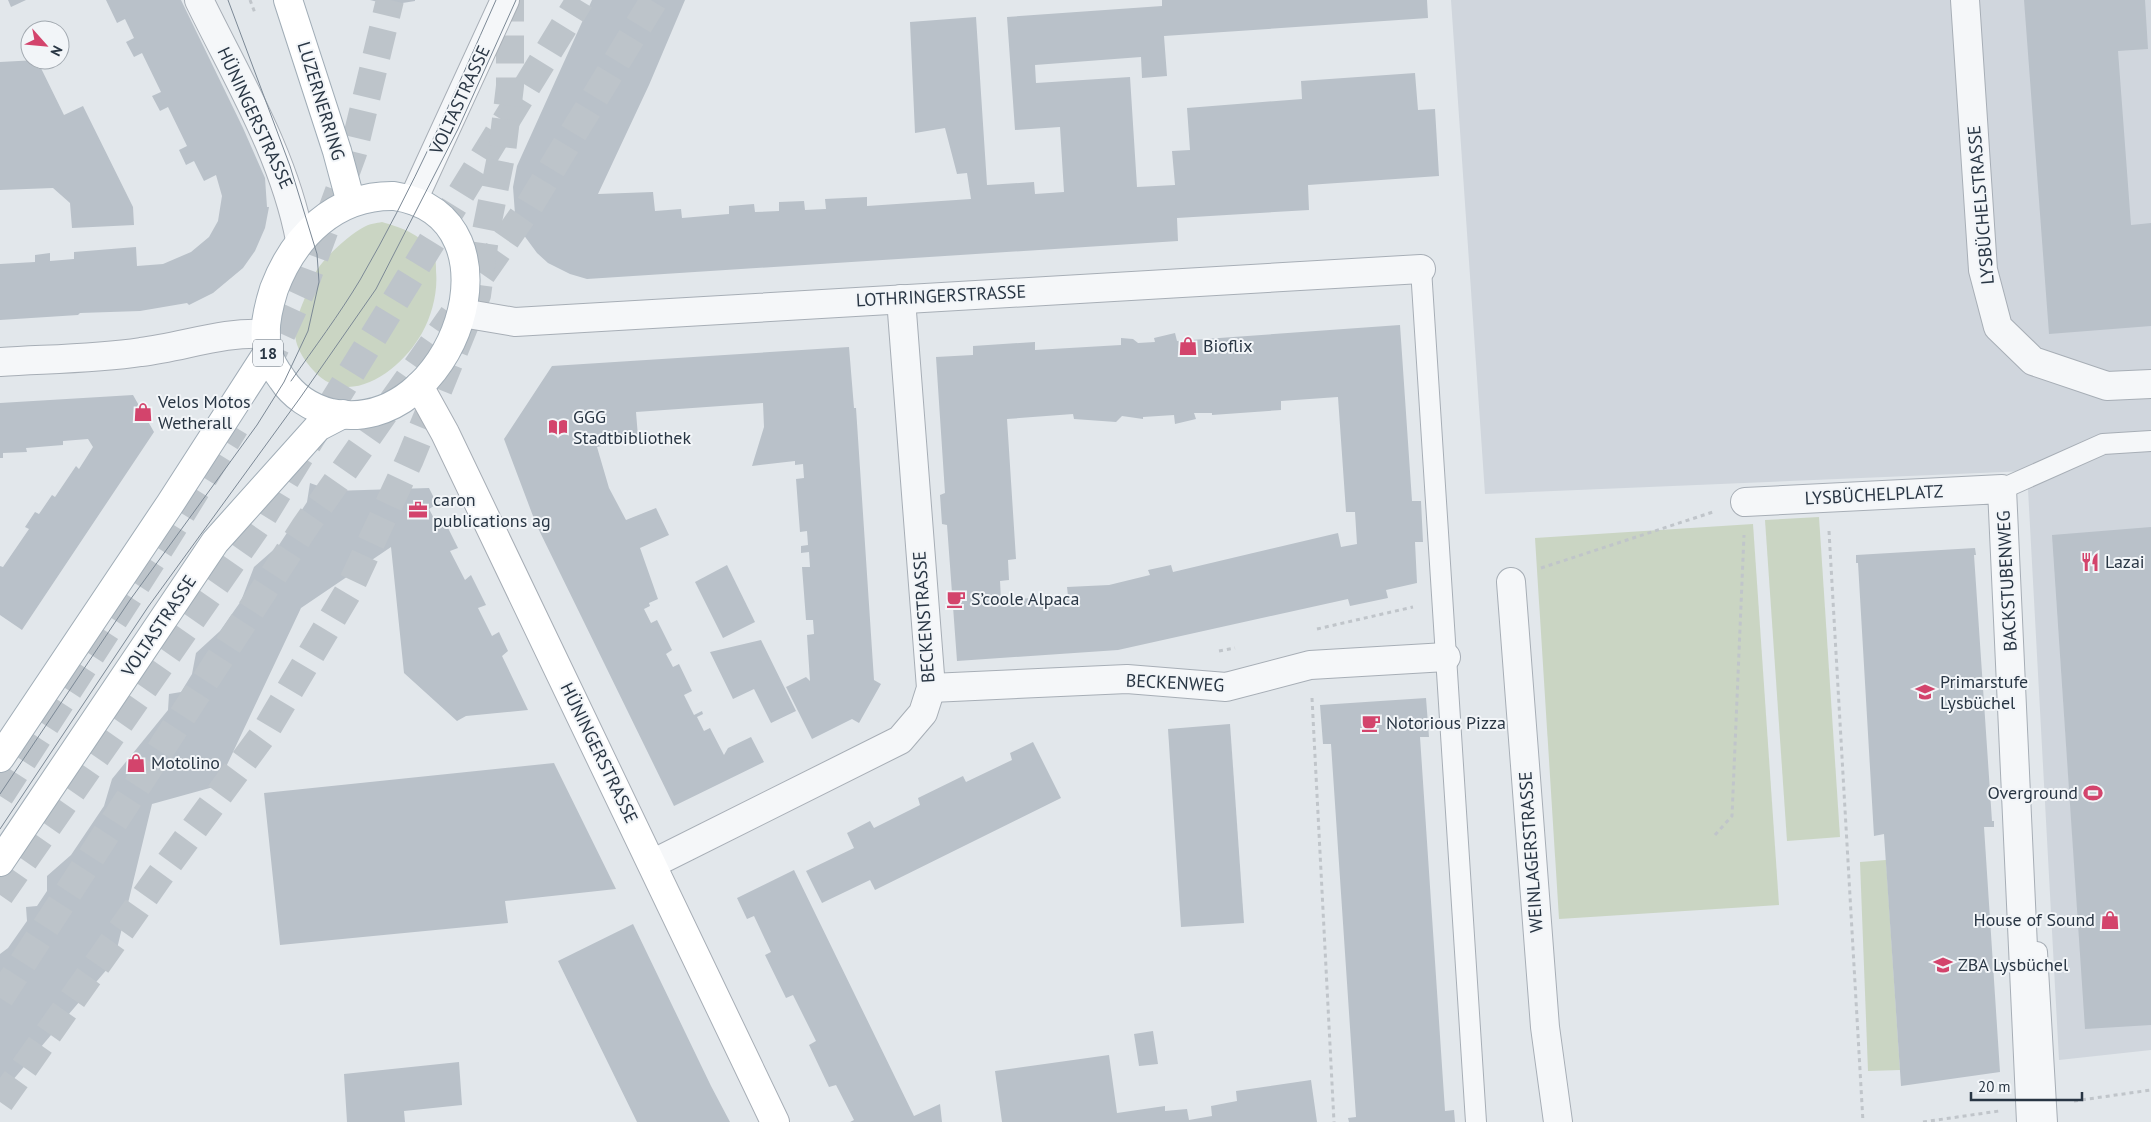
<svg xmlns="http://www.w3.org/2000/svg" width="2151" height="1122" font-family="'PT Sans',sans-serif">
  <rect width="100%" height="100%" fill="#e2e7eb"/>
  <path fill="#d0d6dd" d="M1451 0H2151V1050L2059 1060 2027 471 1485 494Z"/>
  <g fill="#cad5c3">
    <path d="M382 222C403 228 425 236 434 256 436 260 436 266 436 271 438 292 432 315 422 333 402 369 349 411 313 370 306 362 299 353 296 341 293 330 298 315 302 305 307 294 310 279 317 270 326 256 350 234 364 227 369 224 377 223 382 222Z"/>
    <path d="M1819 517 1840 837 1787 841 1765 520Z"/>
    <path d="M1753 524 1779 905 1559 919 1535 538Z"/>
    <path d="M1886 860 1900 1070 1868 1071 1860 862Z"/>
  </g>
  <g fill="#b9c1c9" fill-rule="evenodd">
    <path d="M8 0H26L11 7Z"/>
    <path d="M106 0H181L243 128 265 178 267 207H269L265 228 255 251 243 268 213 293 189 305 187 303 140 311 80 313 78 315 0 320V264L35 262V255L50 253V261L74 259V252L136 247 137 266 163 264 191 252 209 237 218 221 222 196 216 175 204 181 194 161 186 165 179 150 187 146 168 107 160 111 152 96 161 92 142 53 134 57 126 42 134 38 125 19 117 23Z"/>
    <path d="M370 0H415V1L390 5Z"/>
    <path d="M592 0H685L649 85 598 194 653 192 655 211 681 209 682 218 729 214V206L754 204 755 212 779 211V202L804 201 805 210 826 209 825 199 867 197V206L971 199 967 173 957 174 945 128 915 133 910 22 976 17 987 185 1034 182 1035 194 1064 192 1060 127 1015 130 1007 17 1162 6V0H1427L1428 18 1164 36 1167 76 1142 78 1141 57 1035 65 1036 83 1130 77 1137 187 1175 185 1172 151 1190 150 1187 108 1302 99 1301 81 1415 73 1418 110 1435 109 1439 176 1308 185 1309 210 1177 218 1178 241 587 279 570 274 548 263 537 253 523 234 515 214 513 187 517 166Z"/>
    <path d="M2024 0H2145L2148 49 2118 51 2131 225 2151 223V326L2049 334Z"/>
    <path d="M37 60 64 115 83 106 133 207 134 225 72 228 70 203 53 188 0 190V62Z"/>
    <path d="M1400 325 1412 501H1421L1423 542H1415L1417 583 1386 590 1388 598 1350 606 1348 599 1118 650 957 661 947 525 942 524 940 495 945 493 936 357 973 355V346L1035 342V350L1121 345V338L1133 339 1138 343 1155 342 1154 338 1175 333 1177 341ZM1338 397 1346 512H1355L1357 544 1341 547 1338 533 1173 572 1171 565 1148 570 1150 575 1109 585 1067 587 1068 596 1001 600 1000 581 1009 580 1008 560 1016 559 1007 419 1073 414 1074 419 1116 422 1122 416 1143 419V417L1174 415 1175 424 1196 419 1194 413H1212V415L1281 410V401Z"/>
    <path d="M849 347 854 408H856L874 680 881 684 859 723 852 719 812 739 786 687 806 677 810 681 807 635 814 634 813 620H806L802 567H810L809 552 801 553V546L808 545 807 531 800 532 798 506 796 479 804 478 803 464 795 465V461L752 466 764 427 763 403 636 412 638 437 597 447 609 488 626 520 656 508 669 535 640 548 658 599 649 603 650 606 644 609 651 623 657 620 672 650 666 654 673 667 679 664 692 691 684 695 694 715 702 711 703 714 697 717 704 731 710 728 724 755 728 748 751 737 764 762 674 806 536 524 504 439 552 366Z"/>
    <path d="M133 395 154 432 22 630 0 615V566L3 567 29 529 25 527 35 512 39 514 52 495 55 497 76 466 79 469 93 447 88 439 63 441V445L26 448 27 452 3 453V458H0V403Z"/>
    <path d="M310 483 332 491 429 488 437 504 429 509 437 524 444 520 458 548 450 551 465 580 471 575 486 605 478 608 492 636 499 632 508 651 502 656 528 710 466 716 457 721 404 673 391 547 301 608 217 786 152 804 114 961 6 1088 0 1090V954L8 948 27 921 26 907 37 906 47 891V876L71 855 104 806 112 779 168 710 169 694 181 692 192 674 196 653 220 631 241 601 254 567 279 545 307 502Z"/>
    <path d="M2151 527V1025L2085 1029 2052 535Z"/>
    <path d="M1975 548 1976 555H1974L1992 821H1994V827H1984L2000 1072 1901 1086 1884 834 1874 836 1858 563H1856V555Z"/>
    <path d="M727 565 755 622 723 638 695 582Z"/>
    <path d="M761 640 796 711 771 723 754 689 733 699 710 652Z"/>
    <path d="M1426 698 1429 737H1420L1445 1111 1454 1110 1455 1122H1349L1348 1118 1356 1117 1331 744H1323L1320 705Z"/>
    <path d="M1230 724 1244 923 1181 927 1168 729Z"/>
    <path d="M1033 742 1061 798 875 890 870 880 822 903 806 871 854 848 847 833 870 821 874 828 920 805 918 798 963 776 966 782 1012 760 1010 753Z"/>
    <path d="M554 763 616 889 505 901 508 923 280 945 264 793Z"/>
    <path d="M794 870 914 1116 940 1104 942 1122H850L854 1120 836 1085 829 1087 809 1045 816 1041 793 995 786 998 765 955 771 952 754 916 747 919 737 898Z"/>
    <path d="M633 924 711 1086 730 1122H637L558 961Z"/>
    <path d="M1153 1031 1158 1064 1139 1066 1134 1034Z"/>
    <path d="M1109 1055 1117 1113 1165 1106V1111L1187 1109 1189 1120 1212 1116 1211 1106 1237 1101 1236 1091 1311 1080 1317 1122H1002L995 1071Z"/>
    <path d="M459 1062 462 1105 404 1111 405 1122H347L344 1074Z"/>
  </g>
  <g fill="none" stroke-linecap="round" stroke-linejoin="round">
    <g stroke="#bdc4ca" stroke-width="28" stroke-dasharray="28 14" stroke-linecap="butt">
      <path d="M482 274 528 208 654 0"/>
      <path d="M264 372 305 283 353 153 390 0"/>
      <path d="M0 796 164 542 235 427"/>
      <path d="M0 895 259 523 580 0"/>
      <path d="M0 998 304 528 453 315"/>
      <path d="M0 1102 158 878 265 732 348 592 410 459 477 295 486 231 502 152 510 86V0"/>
    </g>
    <g stroke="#a7aeb6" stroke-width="22">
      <g id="lane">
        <path d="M1421 269 1476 1122"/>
        <path d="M2002 489 2103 444 2151 441"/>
        <path d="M2037 952 2047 1122"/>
      </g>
    </g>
    <g stroke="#a7aeb6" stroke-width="30">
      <g id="street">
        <path d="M199 0C237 78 284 155 300 240"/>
        <path d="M1965 0 1983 270 1998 327 2033 361 2107 386 2151 384"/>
        <path d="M413 200 505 0"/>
        <path d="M462 313 515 322 1421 269"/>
        <path d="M0 362C47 359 95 359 141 352 183 347 224 331 266 334"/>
        <path d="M1745 502 2002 489 2031 1122"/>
        <path d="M1511 582 1545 1027 1558 1122"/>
        <path d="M931 688 1127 679 1226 687 1310 665 1446 657"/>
        <path d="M652 864 900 740 923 713 931 688 901 299"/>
      </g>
    </g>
    <g stroke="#a7aeb6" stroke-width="30">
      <path id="secondary" d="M419 386 445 433 775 1122"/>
    </g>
    <g stroke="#a1adb7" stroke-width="30">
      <g id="primary">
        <path d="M288 0 337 151 351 203"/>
        <path d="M394 196C529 216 453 439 331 413 311 408 293 396 282 379 276 371 270 362 268 352 262 332 268 308 274 289 294 236 335 195 394 196Z"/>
        <path d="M0 758 170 504 268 352"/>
        <path d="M0 862 215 542 318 427 343 414"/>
      </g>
    </g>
    <g stroke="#c0c5ca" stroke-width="3" stroke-dasharray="4 4" stroke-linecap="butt">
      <path d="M250 0 255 13"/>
      <path d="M1829 531 1863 1122"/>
      <path d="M1541 568 1713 512"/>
      <path d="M1317 629 1413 607"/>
      <path d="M1219 651 1235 648"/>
      <path d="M1312 698 1334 1122"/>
      <path d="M1715 835 1732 816 1744 535"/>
      <path d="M2074 1101 2151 1090"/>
      <path d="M1923 1122 1999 1111"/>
    </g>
    <use href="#lane" stroke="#f5f7f9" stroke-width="20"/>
    <use href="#street" stroke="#f5f7f9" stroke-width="28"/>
    <use href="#secondary" stroke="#fff" stroke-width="28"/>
    <use href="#primary" stroke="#fff" stroke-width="28"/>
    <g stroke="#7b8895" stroke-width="1">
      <path d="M291 381C314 348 339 315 360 280 412 190 454 95 496 0"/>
      <path d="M0 794 130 600 257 425 284 382 308 331 319 282 317 254 290 166 228 0"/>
      <path d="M0 829 148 607 300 398 376 289 458 129 516 0"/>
    </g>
  </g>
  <defs>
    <g id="shop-bare" transform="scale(1.5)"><path d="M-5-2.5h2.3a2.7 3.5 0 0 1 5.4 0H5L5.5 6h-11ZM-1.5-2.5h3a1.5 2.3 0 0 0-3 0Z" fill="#d3446c" stroke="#f2f5f8" stroke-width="2.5" paint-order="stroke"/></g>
    <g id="library-bare" transform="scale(1.5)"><path d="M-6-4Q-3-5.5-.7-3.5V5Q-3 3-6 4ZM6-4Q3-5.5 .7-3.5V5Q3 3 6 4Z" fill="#d3446c" stroke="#f2f5f8" stroke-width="2.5" paint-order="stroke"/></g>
    <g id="office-bare" transform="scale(1.5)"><path d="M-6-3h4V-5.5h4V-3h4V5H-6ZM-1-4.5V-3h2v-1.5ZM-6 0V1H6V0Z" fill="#d3446c" stroke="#f2f5f8" stroke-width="2.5" paint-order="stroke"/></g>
    <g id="restaurant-bare" transform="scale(1.5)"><path d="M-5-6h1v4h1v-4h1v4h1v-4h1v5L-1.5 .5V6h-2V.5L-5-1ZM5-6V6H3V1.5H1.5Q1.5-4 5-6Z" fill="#d3446c" stroke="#f2f5f8" stroke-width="2.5" paint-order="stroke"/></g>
    <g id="cafe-bare" transform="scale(1.5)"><path d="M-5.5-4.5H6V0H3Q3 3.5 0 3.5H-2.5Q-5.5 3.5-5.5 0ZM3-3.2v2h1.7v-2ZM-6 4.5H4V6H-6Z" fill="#d3446c" stroke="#f2f5f8" stroke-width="2.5" paint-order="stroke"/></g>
    <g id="school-bare" transform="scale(1.5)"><path d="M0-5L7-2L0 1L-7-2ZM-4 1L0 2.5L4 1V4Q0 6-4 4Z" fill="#d3446c" stroke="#f2f5f8" stroke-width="2.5" paint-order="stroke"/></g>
    <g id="stadium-bare" transform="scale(1.5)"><path d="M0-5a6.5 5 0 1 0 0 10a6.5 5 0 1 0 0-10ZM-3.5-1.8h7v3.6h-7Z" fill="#d3446c" stroke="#f2f5f8" stroke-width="2.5" paint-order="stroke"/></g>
  </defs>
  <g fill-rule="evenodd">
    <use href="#shop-bare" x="1188" y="346"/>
    <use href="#shop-bare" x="143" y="412"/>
    <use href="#library-bare" x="558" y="427"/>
    <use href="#office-bare" x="418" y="510"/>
    <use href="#restaurant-bare" x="2090" y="562"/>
    <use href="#cafe-bare" x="956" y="599"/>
    <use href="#school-bare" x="1925" y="692"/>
    <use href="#cafe-bare" x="1371" y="723"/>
    <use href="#shop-bare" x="136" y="763"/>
    <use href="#stadium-bare" x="2093" y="793"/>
    <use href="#shop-bare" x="2110" y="920"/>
    <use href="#school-bare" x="1943" y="965"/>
  </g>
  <g text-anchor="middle" stroke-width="4" stroke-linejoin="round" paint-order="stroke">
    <rect fill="#f2f5f8" stroke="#656f7a" stroke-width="1" x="253" y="339.5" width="30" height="27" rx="4"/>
    <g font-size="16" font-weight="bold" fill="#293644">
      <text x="268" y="359">18</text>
    </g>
    <g font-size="18" fill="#293644" stroke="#f2f5f8">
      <text transform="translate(460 100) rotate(-65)" y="6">VOLTASTRASSE</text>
      <text transform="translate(321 101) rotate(73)" y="6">LUZERNERRING</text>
      <text transform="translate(255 118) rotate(65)" y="6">HÜNINGERSTRASSE</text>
      <text transform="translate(1981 205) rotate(-95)" y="6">LYSBÜCHELSTRASSE</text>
      <text transform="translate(941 296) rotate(-3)" y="6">LOTHRINGERSTRASSE</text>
      <text transform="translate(1874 495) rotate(-3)" y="6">LYSBÜCHELPLATZ</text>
      <text transform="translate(2007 581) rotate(-93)" y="6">BACKSTUBENWEG</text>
      <text transform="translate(924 617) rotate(-94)" y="6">BECKENSTRASSE</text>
      <text transform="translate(159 626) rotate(-56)" y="6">VOLTASTRASSE</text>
      <text transform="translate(1175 683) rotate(3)" y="6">BECKENWEG</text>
      <text transform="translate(599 753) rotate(64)" y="6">HÜNINGERSTRASSE</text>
      <text transform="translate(1531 852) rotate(-94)" y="6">WEINLAGERSTRASSE</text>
    </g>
    <g font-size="18" fill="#293644" stroke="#f2f5f8" text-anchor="start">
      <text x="1203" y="352">Bioflix</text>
      <text x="158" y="408">Velos Motos<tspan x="158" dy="21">Wetherall</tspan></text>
      <text x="573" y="423">GGG<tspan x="573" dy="21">Stadtbibliothek</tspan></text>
      <text x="433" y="506">caron<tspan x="433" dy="21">publications ag</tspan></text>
      <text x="2105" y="568">Lazai</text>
      <text x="971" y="605">S’coole Alpaca</text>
      <text x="1940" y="688">Primarstufe<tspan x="1940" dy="21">Lysbüchel</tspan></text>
      <text x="1386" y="729">Notorious Pizza</text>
      <text x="151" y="769">Motolino</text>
      <text x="2078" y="799" text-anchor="end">Overground</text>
      <text x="2095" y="926" text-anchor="end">House of Sound</text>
      <text x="1958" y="971">ZBA Lysbüchel</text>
    </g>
  </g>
  <g transform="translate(45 45) rotate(117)"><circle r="24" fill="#f2f5f8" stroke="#a2a9b0"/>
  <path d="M0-4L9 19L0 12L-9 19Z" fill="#d3446c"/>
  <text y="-8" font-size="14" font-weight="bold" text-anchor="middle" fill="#293644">N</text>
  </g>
  <path d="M1971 1092v8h111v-8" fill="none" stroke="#293644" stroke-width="2.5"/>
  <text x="1978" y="1092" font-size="15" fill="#293644" stroke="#f2f5f8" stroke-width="4" paint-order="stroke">20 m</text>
</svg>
